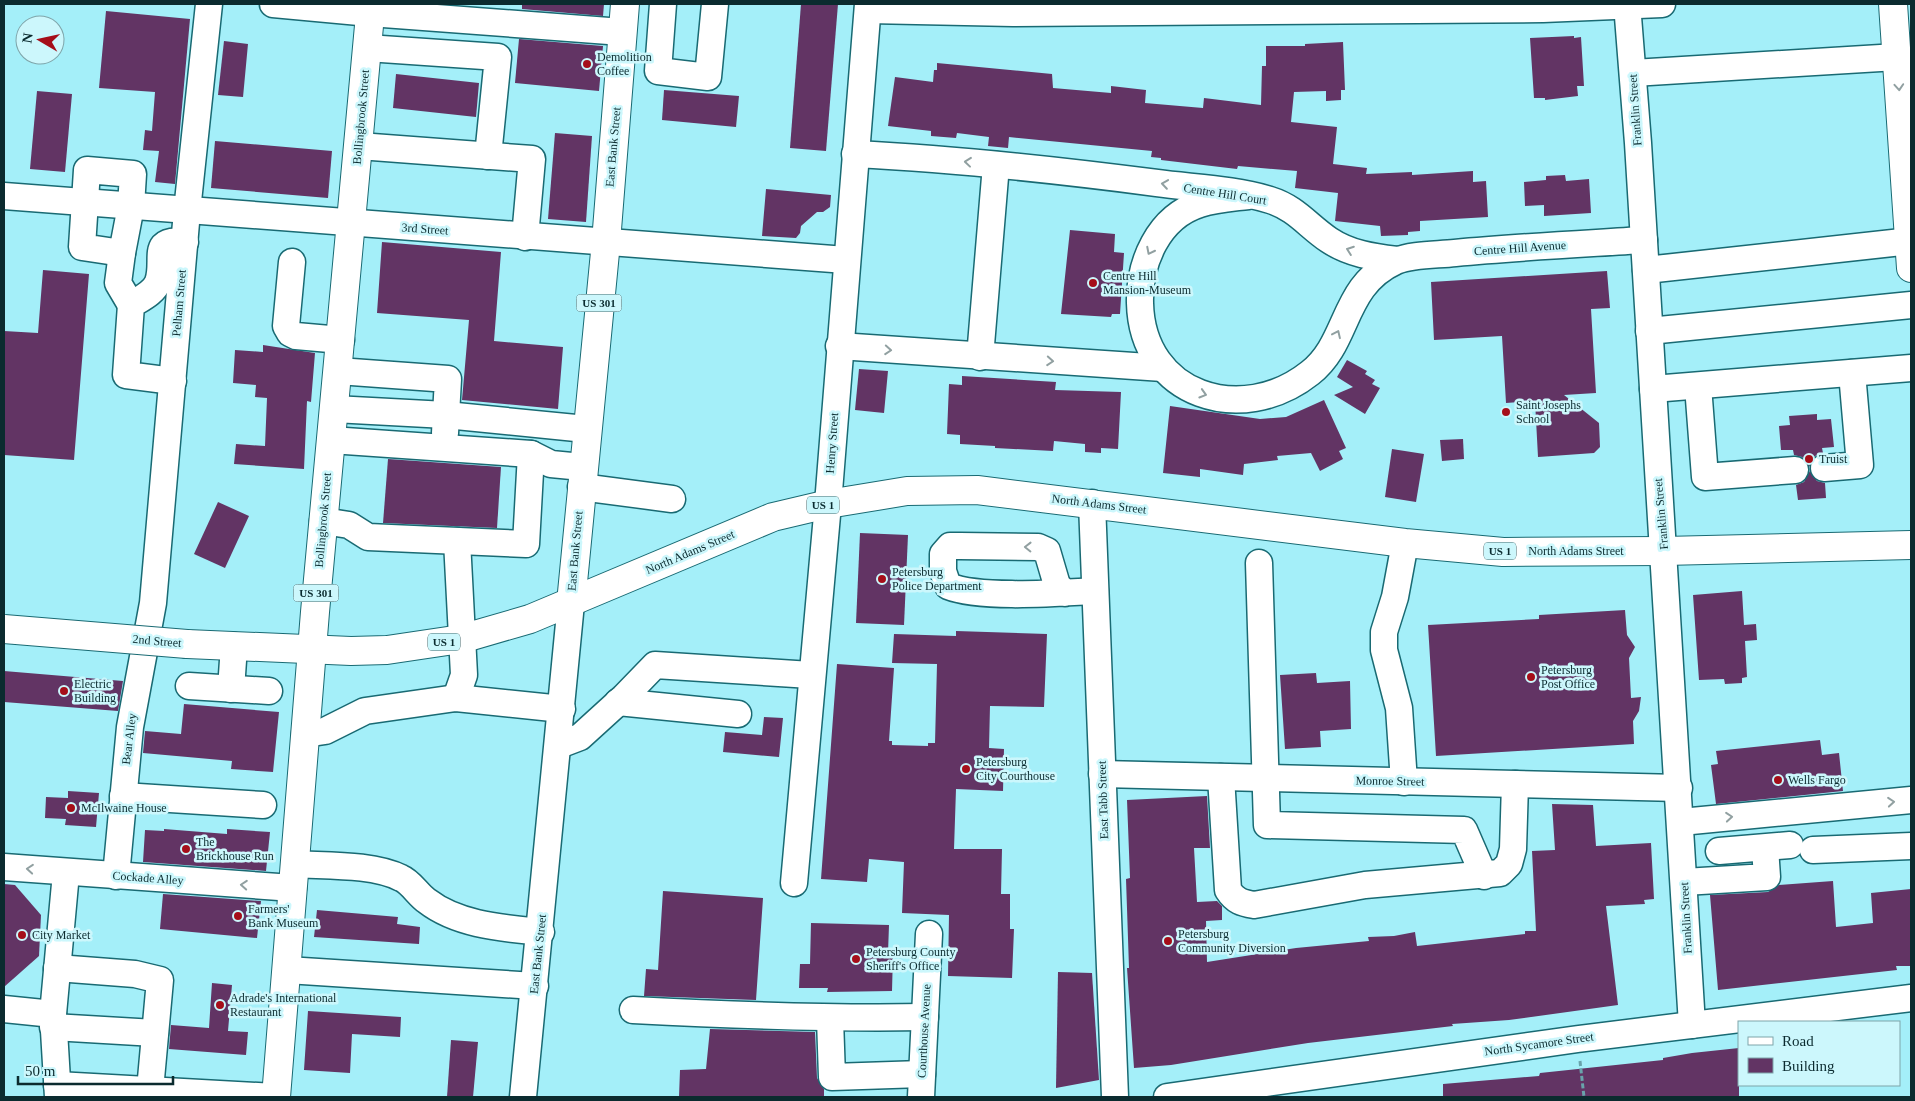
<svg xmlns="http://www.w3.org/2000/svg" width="1915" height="1101" font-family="'Times New Roman',serif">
  <rect width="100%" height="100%" fill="#a4eff9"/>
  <g fill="#623464">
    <path d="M522 4H604L603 16 522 9Z"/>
    <path d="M801 4H838L826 151 790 148Z"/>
    <path d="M106 11 190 19 175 184 155 182 159 151 143 150 145 130 152 131 155 92 99 88Z"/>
    <path d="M1574 36V38L1581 37 1584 86H1577L1578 96 1545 100V98H1534L1530 38Z"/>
    <path d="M519 39 603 46 599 91 515 83Z"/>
    <path d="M224 41 248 44 243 97 218 95Z"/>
    <path d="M1343 42 1345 90H1341V100L1326 101V91L1294 92 1291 122 1337 127 1333 164 1367 168 1366 174 1412 172V175L1473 171V182L1486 181 1488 217 1420 221V231L1408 232V235L1381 236 1380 226 1335 221 1338 193 1295 188 1297 171 1238 166 1237 169 1161 160V158L1151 157 1152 151 1009 137 1008 148 988 146 989 137 957 133 956 138 931 136V131L888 126 895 77 933 82 934 70H937V63L1052 74 1053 88 1111 93V86L1146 90 1145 103 1203 108 1204 98 1261 105 1262 66H1266V46H1305V44Z"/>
    <path d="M396 74 479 83 476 117 393 108Z"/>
    <path d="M664 90 739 96 736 127 662 120Z"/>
    <path d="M37 91 72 94 65 172 30 169Z"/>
    <path d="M555 133 592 136 586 222 548 219Z"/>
    <path d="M215 141 332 151 328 198 211 188Z"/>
    <path d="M1565 175 1566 181 1589 179 1591 213 1544 216V205L1525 206 1524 182 1546 180V176Z"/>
    <path d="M766 189 831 195 830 207 823 212H817L801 226 800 233 796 238 762 236Z"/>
    <path d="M1070 230 1115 234 1114 252 1124 253 1120 314H1112L1111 317 1061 314Z"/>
    <path d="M382 242 501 252 494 341 563 347 558 409 462 400 469 320 377 313Z"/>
    <path d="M43 270 89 274 74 460 4 455V331L38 333Z"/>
    <path d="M1607 271 1610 308 1591 309 1596 393 1564 395 1599 423 1600 447 1594 453 1538 457 1535 401 1506 403 1502 336 1434 340 1431 282Z"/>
    <path d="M263 345 315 353 311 402 307 401 304 469 234 464 236 444 265 446 267 398 255 397 256 385 233 383 235 350 263 352Z"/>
    <path d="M1347 360 1367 371 1365 374 1375 380 1372 384 1380 388 1365 414 1334 395 1353 387 1337 377Z"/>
    <path d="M859 369 888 371 884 413 855 410Z"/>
    <path d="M962 376 1056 382 1055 390 1121 392 1118 449 1101 448V453L1085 452V444L1054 441 1053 451 995 448V446L960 444V435L947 434 949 384 962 385Z"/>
    <path d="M1324 400 1346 448 1339 451 1343 459 1320 471 1311 453 1277 456 1278 460 1244 464 1243 475 1200 469V477L1163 473 1170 406 1260 419 1286 417Z"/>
    <path d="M1817 414V420L1831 419 1834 447 1822 448 1823 453 1815 456 1809 467 1802 457 1794 455 1793 450H1781L1779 426 1790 425 1789 416Z"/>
    <path d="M1463 439 1464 459 1442 461 1440 440Z"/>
    <path d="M1392 449 1424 454 1416 502 1385 497Z"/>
    <path d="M388 459 501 467 497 528 383 523Z"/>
    <path d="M1810 471 1817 481 1825 483 1826 498 1798 500 1796 485 1804 482Z"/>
    <path d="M218 502 249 516 225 568 194 554Z"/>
    <path d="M860 533 908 535 904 625 856 623Z"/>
    <path d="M1742 591 1744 625 1756 624 1757 640 1745 641 1747 677 1742 678V683L1725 684 1724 679 1699 680 1693 595Z"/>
    <path d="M1625 610 1627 635 1635 647 1629 658 1631 698 1641 697 1639 711 1633 721 1634 744 1436 756 1428 625 1539 619V615Z"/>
    <path d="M956 631 1047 634 1044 707 990 706 989 748 1004 749 1003 791 956 789 954 849H1002L1001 894H1010V929H1014L1012 978 948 976 949 915 902 913 904 862 869 859 867 882 821 879 837 664 894 668 889 741H892V745L928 746V743H935L937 664 892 663 894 634 956 636Z"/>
    <path d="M4 671 123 681 118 711 4 702Z"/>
    <path d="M1316 673 1317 683 1350 681 1351 729 1320 731 1321 747 1285 749 1280 675Z"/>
    <path d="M184 704 279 712 273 772 231 769 232 761 143 753 145 731 181 734Z"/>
    <path d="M764 717 783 718 779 757 723 752 725 732 762 735Z"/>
    <path d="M1820 740 1822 755 1839 753 1843 791 1716 804 1711 765 1718 764 1716 751Z"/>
    <path d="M68 791 99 793 96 827 65 825 66 819 45 818 46 797 68 798Z"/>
    <path d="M1207 796 1210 848H1194L1197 902 1217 901 1222 906V920L1206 921 1207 962 1296 948 1369 941 1368 937 1394 936 1415 932 1417 946 1525 934V931H1536L1532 851 1555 850 1552 804 1593 805 1596 846 1651 843 1654 899 1644 900 1645 904 1606 906 1618 1005 1509 1020 1452 1024 1453 1026 1308 1043 1171 1065 1134 1068 1127 968H1129L1126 879 1130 878 1127 800Z"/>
    <path d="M164 829 227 834V829L270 832 266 871 143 862 145 830 164 831Z"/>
    <path d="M1833 881 1836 927 1873 923 1871 893 1911 889V966H1896L1897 970 1718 990 1710 895 1768 892 1779 885Z"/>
    <path d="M4 884 15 885 41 915 39 956 4 987Z"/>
    <path d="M663 891 763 898 756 1000 644 996 646 969 658 970Z"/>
    <path d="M163 894 261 901 257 938 160 929Z"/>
    <path d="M317 910 398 917 397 924 420 927 419 944 314 937Z"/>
    <path d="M811 923 889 925 888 953H893L892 991 827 992 828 988H799L800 964H810Z"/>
    <path d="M1058 972 1092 973 1099 1080 1056 1088Z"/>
    <path d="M212 983 232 985 228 1031 248 1032 246 1055 169 1049 171 1025 209 1028Z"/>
    <path d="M308 1011 401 1017 400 1037 352 1034 350 1073 304 1070Z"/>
    <path d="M710 1029 815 1032 817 1078 824 1089V1097H679L680 1070 706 1069Z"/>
    <path d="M451 1040 478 1042 473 1097H447Z"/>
    <path d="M1739 1048V1097H1443V1084L1539 1076 1540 1073 1663 1060V1058L1692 1053Z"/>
  </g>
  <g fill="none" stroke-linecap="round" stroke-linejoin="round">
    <g stroke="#196a73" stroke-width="29">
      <g id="minor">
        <path d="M273 4 370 13 622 32"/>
        <path d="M663 4 658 71 708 77 715 4"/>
        <path d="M1627 4 1638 143 1692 1025"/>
        <path d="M868 10 1013 13 1543 9 1662 4"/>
        <path d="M367 48 498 57 488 156"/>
        <path d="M1633 73 1897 57"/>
        <path d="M359 146 532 159 525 237"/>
        <path d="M855 154C956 159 1057 170 1157 183 1194 188 1234 189 1270 200 1296 208 1308 226 1329 240 1350 254 1373 257 1397 260"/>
        <path d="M87 170 133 174 131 206 122 253 82 247Z"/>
        <path d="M4 196 846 260"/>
        <path d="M1248 196C1232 198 1215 199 1200 204 1158 217 1139 263 1140 303 1142 396 1242 427 1310 373 1350 342 1341 286 1396 261 1412 254 1437 255 1455 253 1518 247 1581 244 1644 240"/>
        <path d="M122 253 118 283 131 305"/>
        <path d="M292 262 286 326 290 333 296 336 341 340"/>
        <path d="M1646 270 1911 241"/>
        <path d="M1649 331 1911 305"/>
        <path d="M839 346 1163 368"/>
        <path d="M980 357 996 165"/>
        <path d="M338 371 448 379 445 433"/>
        <path d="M173 381 126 375 131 305C140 299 154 293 158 282 166 260 149 237 185 242"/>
        <path d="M1698 386 1705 477 1795 470"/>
        <path d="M1653 389 1911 368"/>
        <path d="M334 409 446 415 586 429"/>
        <path d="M331 440 531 454 551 464 582 467"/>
        <path d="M1824 468 1860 465 1852 373"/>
        <path d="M581 487 672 499"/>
        <path d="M1092 503 1115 1097"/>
        <path d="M323 521 349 525 368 537 526 544 531 454"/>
        <path d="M1259 563 1267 825 1464 830 1484 876"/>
        <path d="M1065 593 1057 585 1047 551 1038 547 960 546H950L943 554V571L948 586C980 599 1058 593 1095 591"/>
        <path d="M189 686 269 691"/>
        <path d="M231 689 234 646"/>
        <path d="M456 698 464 675 457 541"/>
        <path d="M618 702 738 714"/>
        <path d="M305 734 325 731 365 711 456 698 562 709"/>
        <path d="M559 745 580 737 624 697 655 665 811 675"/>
        <path d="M1102 774 1679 788"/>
        <path d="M1221 777 1228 890C1235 901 1242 903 1254 905L1365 885 1500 873 1509 864 1513 849 1515 784"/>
        <path d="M1404 782 1399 708 1384 650V632L1395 597 1405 543"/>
        <path d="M123 796 263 805"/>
        <path d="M1681 822 1911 800"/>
        <path d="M1813 850 1911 846"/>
        <path d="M1719 851 1790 845"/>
        <path d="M295 864C327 866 373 864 401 878 411 882 418 895 427 901 458 925 503 928 541 932"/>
        <path d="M4 867 293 888"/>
        <path d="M116 876 130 727 153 603 187 211 209 4"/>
        <path d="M1684 882 1767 877 1765 848"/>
        <path d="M794 883 828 504 868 4"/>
        <path d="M57 968 135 974 160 980 150 1090"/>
        <path d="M287 970 535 986"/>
        <path d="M4 1009 53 1014"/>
        <path d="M633 1010C730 1015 828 1019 925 1017"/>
        <path d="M830 1019 832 1077 922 1074"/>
        <path d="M53 1027 155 1033"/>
        <path d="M57 1085 275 1097"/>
        <path d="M58 1097 53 1014 66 873"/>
        <path d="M523 1097 571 603"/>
        <path d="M921 1097 929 934"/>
        <path d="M1167 1097 1578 1039 1911 998"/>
      </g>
    </g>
    <g stroke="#196a73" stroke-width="30">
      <g id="major">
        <path d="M1893 4 1911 268"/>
        <path d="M571 603 606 242 625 4"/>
        <path d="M187 644 351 651 387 650 461 639 530 619 773 517 828 504 907 491 977 490 1405 543 1503 552 1664 551 1911 545"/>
        <path d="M276 1097 315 612 371 4"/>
      </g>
    </g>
    <path stroke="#69a3ab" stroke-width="3" stroke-dasharray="5 2.5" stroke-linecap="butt" d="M1580 1061 1584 1097"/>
    <use href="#minor" stroke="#fff" stroke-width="26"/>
    <use href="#major" stroke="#fff" stroke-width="28"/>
    <g stroke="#196a73" stroke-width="30" stroke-linecap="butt">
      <path id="major-bridge" d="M4 629 187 644"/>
    </g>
    <use href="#major-bridge" stroke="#fff" stroke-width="28"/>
  </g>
  <defs><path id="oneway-chevron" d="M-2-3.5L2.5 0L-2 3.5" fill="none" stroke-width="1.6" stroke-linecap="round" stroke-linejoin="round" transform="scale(1.25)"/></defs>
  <g stroke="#91a0a1">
    <use href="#oneway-chevron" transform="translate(1899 87) rotate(86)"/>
    <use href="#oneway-chevron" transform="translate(968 162) rotate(-174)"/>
    <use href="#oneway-chevron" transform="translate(1165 184) rotate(-172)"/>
    <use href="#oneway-chevron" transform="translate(1350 250) rotate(-160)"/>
    <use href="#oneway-chevron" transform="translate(1150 251) rotate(117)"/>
    <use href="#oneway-chevron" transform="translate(1337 334) rotate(-65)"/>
    <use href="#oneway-chevron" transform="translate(888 350) rotate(4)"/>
    <use href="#oneway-chevron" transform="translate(1050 361) rotate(4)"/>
    <use href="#oneway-chevron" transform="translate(1203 394) rotate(17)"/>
    <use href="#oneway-chevron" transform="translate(1028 547) rotate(-179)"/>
    <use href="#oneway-chevron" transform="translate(1891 802) rotate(-5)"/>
    <use href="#oneway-chevron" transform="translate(1729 817) rotate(-5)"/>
    <use href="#oneway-chevron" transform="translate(30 869) rotate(-175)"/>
    <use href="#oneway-chevron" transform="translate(244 885) rotate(-176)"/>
  </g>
  <g fill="#a50e19" stroke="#ccf7fc" stroke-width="2">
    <circle cx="587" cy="64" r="5"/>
    <circle cx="1093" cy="283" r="5"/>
    <circle cx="1506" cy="412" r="5"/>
    <circle cx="1809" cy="459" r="5"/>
    <circle cx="882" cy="579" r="5"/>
    <circle cx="1531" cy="677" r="5"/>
    <circle cx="64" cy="691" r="5"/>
    <circle cx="966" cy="769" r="5"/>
    <circle cx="1778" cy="780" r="5"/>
    <circle cx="71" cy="808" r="5"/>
    <circle cx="186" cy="849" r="5"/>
    <circle cx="238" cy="916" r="5"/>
    <circle cx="22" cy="935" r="5"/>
    <circle cx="1168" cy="941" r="5"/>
    <circle cx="856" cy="959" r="5"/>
    <circle cx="220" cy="1005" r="5"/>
  </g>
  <g text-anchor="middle" stroke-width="5" stroke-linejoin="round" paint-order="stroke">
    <g fill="#ccf7fc" stroke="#45686c" stroke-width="1">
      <rect x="576.5" y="294.5" width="45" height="17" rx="4"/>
      <rect x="807" y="496.5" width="32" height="17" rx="4"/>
      <rect x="1484" y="542.5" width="32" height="17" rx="4"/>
      <rect x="293.5" y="584.5" width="45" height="17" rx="4"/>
      <rect x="428" y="633.5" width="32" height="17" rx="4"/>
    </g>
    <g font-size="11" font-weight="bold" fill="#0b2b2f">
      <text x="599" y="307">US 301</text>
      <text x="823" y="509">US 1</text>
      <text x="1500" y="555">US 1</text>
      <text x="316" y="597">US 301</text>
      <text x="444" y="646">US 1</text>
    </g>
    <g font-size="12" fill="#0b2b2f" stroke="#ccf7fc" text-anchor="start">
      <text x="597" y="61">Demolition<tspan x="597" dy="14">Coffee</tspan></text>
      <text x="1103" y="280">Centre Hill<tspan x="1103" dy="14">Mansion-Museum</tspan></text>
      <text x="1516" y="409">Saint Josephs<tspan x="1516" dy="14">School</tspan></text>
      <text x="1819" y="463">Truist</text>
      <text x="892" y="576">Petersburg<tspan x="892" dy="14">Police Department</tspan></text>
      <text x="1541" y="674">Petersburg<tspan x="1541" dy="14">Post Office</tspan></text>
      <text x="74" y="688">Electric<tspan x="74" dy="14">Building</tspan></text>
      <text x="976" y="766">Petersburg<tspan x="976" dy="14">City Courthouse</tspan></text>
      <text x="1788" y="784">Wells Fargo</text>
      <text x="81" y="812">McIlwaine House</text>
      <text x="196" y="846">The<tspan x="196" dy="14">Brickhouse Run</tspan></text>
      <text x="248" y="913">Farmers'<tspan x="248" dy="14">Bank Museum</tspan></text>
      <text x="1178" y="938">Petersburg<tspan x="1178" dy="14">Community Diversion</tspan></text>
      <text x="32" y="939">City Market</text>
      <text x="866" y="956">Petersburg County<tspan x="866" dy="14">Sheriff's Office</tspan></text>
      <text x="230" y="1002">Adrade's International<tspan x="230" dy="14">Restaurant</tspan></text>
    </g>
    <g font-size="12" fill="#0b2b2f" stroke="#ccf7fc">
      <text transform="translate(1635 110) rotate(-94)" y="4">Franklin Street</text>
      <text transform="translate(361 117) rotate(-85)" y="4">Bollingbrook Street</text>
      <text transform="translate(613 147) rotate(-85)" y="4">East Bank Street</text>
      <text transform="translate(1225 194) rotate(9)" y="4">Centre Hill Court</text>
      <text transform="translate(425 229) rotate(4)" y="4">3rd Street</text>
      <text transform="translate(1520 248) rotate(-4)" y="4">Centre Hill Avenue</text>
      <text transform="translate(179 303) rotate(-85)" y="4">Pelham Street</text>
      <text transform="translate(832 443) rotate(-86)" y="4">Henry Street</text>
      <text transform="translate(1099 504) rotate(7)" y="4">North Adams Street</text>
      <text transform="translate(1661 514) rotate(-95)" y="4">Franklin Street</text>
      <text transform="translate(323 520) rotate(-85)" y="4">Bollingbrook Street</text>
      <text transform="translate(575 551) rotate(-85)" y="4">East Bank Street</text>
      <text x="1576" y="555">North Adams Street</text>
      <text transform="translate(690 552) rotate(-23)" y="4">North Adams Street</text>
      <text transform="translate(157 641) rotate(5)" y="4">2nd Street</text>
      <text transform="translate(129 739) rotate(-83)" y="4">Bear Alley</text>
      <text transform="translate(1390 781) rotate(1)" y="4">Monroe Street</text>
      <text transform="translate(1103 800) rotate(-92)" y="4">East Tabb Street</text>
      <text transform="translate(148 878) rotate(4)" y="4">Cockade Alley</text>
      <text transform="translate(1686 918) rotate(-93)" y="4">Franklin Street</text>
      <text transform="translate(538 954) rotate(-84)" y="4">East Bank Street</text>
      <text transform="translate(924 1031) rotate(-87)" y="4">Courthouse Avenue</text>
      <text transform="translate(1539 1044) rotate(-8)" y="4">North Sycamore Street</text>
    </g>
  </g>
  <rect width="1915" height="1101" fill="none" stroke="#0b2b2f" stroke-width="10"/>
  <rect x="1738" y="1021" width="162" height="65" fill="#ccf7fc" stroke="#7fa5aa"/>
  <rect x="1748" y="1037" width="25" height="8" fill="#ffffff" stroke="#7fa5aa"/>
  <text x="1782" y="1046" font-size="15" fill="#0b2b2f">Road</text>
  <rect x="1748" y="1058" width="25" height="15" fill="#623464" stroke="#7fa5aa"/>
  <text x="1782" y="1071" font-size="15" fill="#0b2b2f">Building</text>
  <g transform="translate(40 40) rotate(279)"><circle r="24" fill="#ccf7fc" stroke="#7fa5aa"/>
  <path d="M0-4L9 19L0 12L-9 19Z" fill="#a50e19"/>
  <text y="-8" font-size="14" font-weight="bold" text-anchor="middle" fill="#0b2b2f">N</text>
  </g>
  <path d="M18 1076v8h155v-8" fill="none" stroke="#0b2b2f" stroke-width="2.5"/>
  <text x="25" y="1076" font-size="15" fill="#0b2b2f" stroke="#ccf7fc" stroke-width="4" paint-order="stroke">50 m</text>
</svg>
